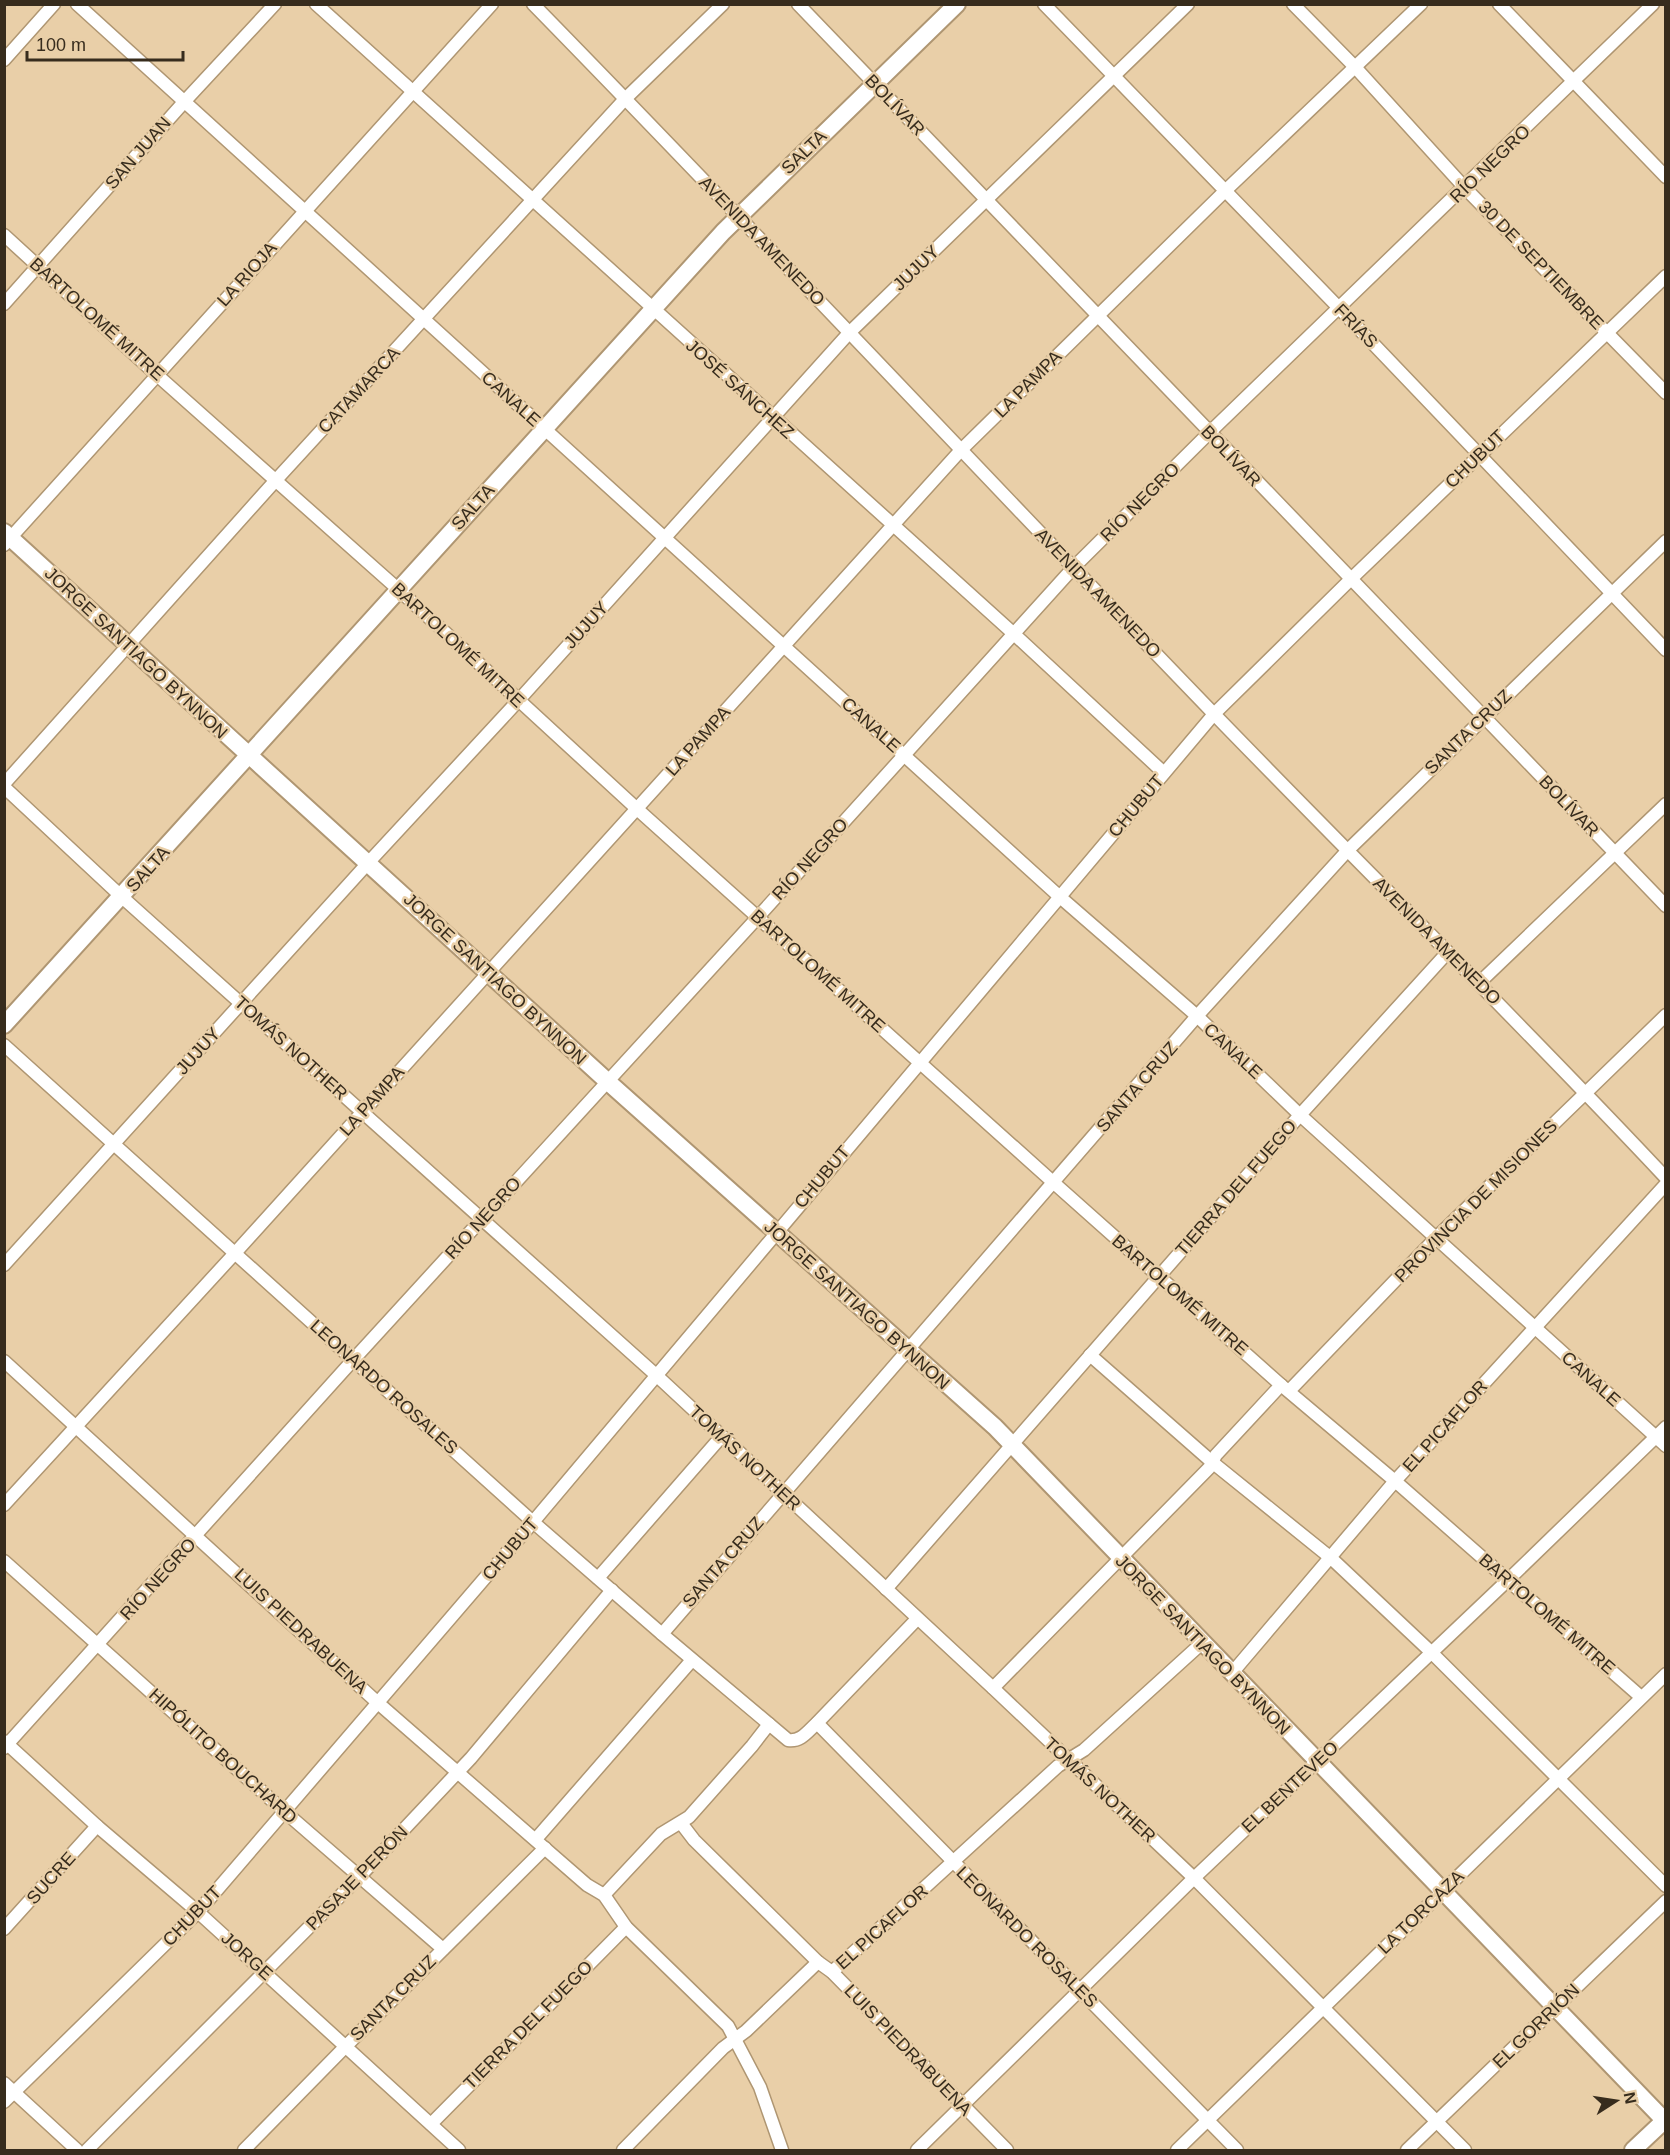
<svg xmlns="http://www.w3.org/2000/svg" width="1670" height="2155" font-family="Helvetica,sans-serif">
  <rect width="100%" height="100%" fill="#e9cfa8"/>
  <g fill="none" stroke-linecap="round" stroke-linejoin="round">
    <g stroke="#af9672" stroke-width="15">
      <g id="street">
        <path d="M77 4 1060 897 1197 1016 1300 1115 1666 1446"/>
        <path d="M316 4 1014 634 1164 773"/>
        <path d="M533 4C763 239 986 478 1214 714 1364 869 1518 1020 1666 1178"/>
        <path d="M798 4 1666 906"/>
        <path d="M1044 4 1339 308 1666 650"/>
        <path d="M1293 4 1355 67 1465 188 1666 393"/>
        <path d="M1499 4 1666 177"/>
        <path d="M4 60 54 4"/>
        <path d="M4 235 157 375 399 590 636 808 1054 1183 1281 1385 1395 1481 1641 1697"/>
        <path d="M4 304 184 102 275 4"/>
        <path d="M4 545 492 4"/>
        <path d="M4 784 276 480 625 99 723 4"/>
        <path d="M4 787 122 897 656 1375 993 1688 1194 1878 1465 2150"/>
        <path d="M1479 983 1666 804"/>
        <path d="M4 1045 533 1522 662 1634 788 1740C801 1742 808 1731 817 1723L917 1619"/>
        <path d="M4 1265 368 863 518 701 849 333 1188 4"/>
        <path d="M1090 1355 1212 1462 1331 1558 1431 1652 1666 1886"/>
        <path d="M4 1361 378 1703 587 1885 604 1895 626 1927 728 2026 760 2087 782 2150"/>
        <path d="M1289 1391 1436 1238 1666 1015"/>
        <path d="M4 1505 236 1252 961 450 1225 191 1421 4"/>
        <path d="M4 1561 285 1812 443 1949"/>
        <path d="M598 1578 721 1437"/>
        <path d="M886 1589 1300 1115 1447 953"/>
        <path d="M662 1634 1197 1016 1348 850 1666 541"/>
        <path d="M1232 1673 1395 1481 1666 1184"/>
        <path d="M993 1688 1209 1468 1216 1455 1281 1385"/>
        <path d="M817 1723 1237 2150"/>
        <path d="M4 1741 97 1826 198 1912 459 2150"/>
        <path d="M4 1748 354 1359 758 917 1074 567 1209 433 1653 4"/>
        <path d="M681 1823 694 1840 818 1962 832 1972 1007 2150"/>
        <path d="M536 1839 692 1660"/>
        <path d="M604 1895 661 1834 689 1817 752 1746 769 1724"/>
        <path d="M4 1929 97 1826"/>
        <path d="M832 1972 1058 1766 1084 1750 1202 1643"/>
        <path d="M4 2083 77 2150"/>
        <path d="M4 2102 198 1912 533 1522 1214 714 1351 579 1666 276"/>
        <path d="M431 2124 626 1927"/>
        <path d="M87 2150 360 1876 471 1758 612 1590"/>
        <path d="M244 2150 345 2047 545 1848"/>
        <path d="M623 2150 723 2048 746 2031 818 1962"/>
        <path d="M917 2150 1194 1878 1508 1580 1666 1427"/>
        <path d="M1177 2150 1666 1674"/>
        <path d="M1407 2150 1666 1901"/>
      </g>
    </g>
    <g stroke="#af9672" stroke-width="20">
      <g id="secondary">
        <path d="M4 532 607 1081 995 1427 1666 2122"/>
        <path d="M4 1025 723 232 957 4"/>
        <path d="M1633 2150 1666 2119"/>
      </g>
    </g>
    <use href="#street" stroke="#fff" stroke-width="12"/>
    <use href="#secondary" stroke="#fff" stroke-width="16"/>
  </g>
  <g text-anchor="middle" stroke-width="5" stroke-linejoin="round" paint-order="stroke">
    <g font-size="18" fill="#372c1d" stroke="#e9cfa8">
      <text transform="translate(895 105) rotate(46)" y="6">BOLÍVAR</text>
      <text transform="translate(804 152) rotate(-44)" y="6">SALTA</text>
      <text transform="translate(138 153) rotate(-49)" y="6">SAN JUAN</text>
      <text transform="translate(1490 164) rotate(-44)" y="6">RÍO NEGRO</text>
      <text transform="translate(762 241) rotate(46)" y="6">AVENIDA AMENEDO</text>
      <text transform="translate(1541 265) rotate(46)" y="6">30 DE SEPTIEMBRE</text>
      <text transform="translate(916 268) rotate(-44)" y="6">JUJUY</text>
      <text transform="translate(247 274) rotate(-48)" y="6">LA RIOJA</text>
      <text transform="translate(97 319) rotate(42)" y="6">BARTOLOMÉ MITRE</text>
      <text transform="translate(1356 326) rotate(46)" y="6">FRÍAS</text>
      <text transform="translate(1028 384) rotate(-45)" y="6">LA PAMPA</text>
      <text transform="translate(740 389) rotate(42)" y="6">JOSÉ SÁNCHEZ</text>
      <text transform="translate(359 390) rotate(-47)" y="6">CATAMARCA</text>
      <text transform="translate(511 399) rotate(42)" y="6">CANALE</text>
      <text transform="translate(1231 456) rotate(46)" y="6">BOLÍVAR</text>
      <text transform="translate(1475 459) rotate(-44)" y="6">CHUBUT</text>
      <text transform="translate(1140 502) rotate(-45)" y="6">RÍO NEGRO</text>
      <text transform="translate(473 507) rotate(-48)" y="6">SALTA</text>
      <text transform="translate(1098 593) rotate(46)" y="6">AVENIDA AMENEDO</text>
      <text transform="translate(586 625) rotate(-48)" y="6">JUJUY</text>
      <text transform="translate(458 645) rotate(43)" y="6">BARTOLOMÉ MITRE</text>
      <text transform="translate(136 653) rotate(43)" y="6">JORGE SANTIAGO BYNNON</text>
      <text transform="translate(871 725) rotate(42)" y="6">CANALE</text>
      <text transform="translate(1468 732) rotate(-44)" y="6">SANTA CRUZ</text>
      <text transform="translate(698 741) rotate(-48)" y="6">LA PAMPA</text>
      <text transform="translate(1136 806) rotate(-50)" y="6">CHUBUT</text>
      <text transform="translate(1569 806) rotate(46)" y="6">BOLÍVAR</text>
      <text transform="translate(810 859) rotate(-48)" y="6">RÍO NEGRO</text>
      <text transform="translate(148 869) rotate(-48)" y="6">SALTA</text>
      <text transform="translate(1437 941) rotate(45)" y="6">AVENIDA AMENEDO</text>
      <text transform="translate(818 971) rotate(42)" y="6">BARTOLOMÉ MITRE</text>
      <text transform="translate(495 979) rotate(43)" y="6">JORGE SANTIAGO BYNNON</text>
      <text transform="translate(291 1048) rotate(42)" y="6">TOMÁS NOTHER</text>
      <text transform="translate(198 1051) rotate(-48)" y="6">JUJUY</text>
      <text transform="translate(1233 1051) rotate(43)" y="6">CANALE</text>
      <text transform="translate(1137 1087) rotate(-49)" y="6">SANTA CRUZ</text>
      <text transform="translate(372 1101) rotate(-48)" y="6">LA PAMPA</text>
      <text transform="translate(822 1177) rotate(-50)" y="6">CHUBUT</text>
      <text transform="translate(1236 1188) rotate(-49)" y="6">TIERRA DEL FUEGO</text>
      <text transform="translate(1476 1201) rotate(-45)" y="6">PROVINCIA DE MISIONES</text>
      <text transform="translate(483 1218) rotate(-48)" y="6">RÍO NEGRO</text>
      <text transform="translate(1180 1295) rotate(41)" y="6">BARTOLOMÉ MITRE</text>
      <text transform="translate(857 1305) rotate(42)" y="6">JORGE SANTIAGO BYNNON</text>
      <text transform="translate(1591 1379) rotate(42)" y="6">CANALE</text>
      <text transform="translate(384 1387) rotate(42)" y="6">LEONARDO ROSALES</text>
      <text transform="translate(1445 1426) rotate(-48)" y="6">EL PICAFLOR</text>
      <text transform="translate(745 1458) rotate(43)" y="6">TOMÁS NOTHER</text>
      <text transform="translate(510 1549) rotate(-50)" y="6">CHUBUT</text>
      <text transform="translate(723 1562) rotate(-49)" y="6">SANTA CRUZ</text>
      <text transform="translate(158 1579) rotate(-48)" y="6">RÍO NEGRO</text>
      <text transform="translate(1547 1614) rotate(41)" y="6">BARTOLOMÉ MITRE</text>
      <text transform="translate(301 1631) rotate(43)" y="6">LUIS PIEDRABUENA</text>
      <text transform="translate(1203 1645) rotate(46)" y="6">JORGE SANTIAGO BYNNON</text>
      <text transform="translate(223 1756) rotate(42)" y="6">HIPÓLITO BOUCHARD</text>
      <text transform="translate(1290 1787) rotate(-43)" y="6">EL BENTEVEO</text>
      <text transform="translate(1100 1790) rotate(43)" y="6">TOMÁS NOTHER</text>
      <text transform="translate(51 1878) rotate(-48)" y="6">SUCRE</text>
      <text transform="translate(357 1878) rotate(-46)" y="6">PASAJE PERÓN</text>
      <text transform="translate(1421 1912) rotate(-44)" y="6">LA TORCAZA</text>
      <text transform="translate(192 1916) rotate(-46)" y="6">CHUBUT</text>
      <text transform="translate(882 1927) rotate(-42)" y="6">EL PICAFLOR</text>
      <text transform="translate(1027 1937) rotate(45)" y="6">LEONARDO ROSALES</text>
      <text transform="translate(247 1956) rotate(42)" y="6">JORGE</text>
      <text transform="translate(393 1998) rotate(-45)" y="6">SANTA CRUZ</text>
      <text transform="translate(528 2025) rotate(-45)" y="6">TIERRA DEL FUEGO</text>
      <text transform="translate(1536 2026) rotate(-44)" y="6">EL GORRIÓN</text>
      <text transform="translate(908 2050) rotate(46)" y="6">LUIS PIEDRABUENA</text>
    </g>
  </g>
  <rect width="1670" height="2155" fill="none" stroke="#372c1d" stroke-width="12"/>
  <g transform="translate(1616 2101) rotate(78)" stroke="#e9cfa8" stroke-width="4.5" paint-order="stroke">
  <path d="M0-4.5L10 22L0 15L-10 22Z" fill="#372c1d"/>
  <text y="-9" font-size="16" font-weight="bold" text-anchor="middle" fill="#372c1d">N</text>
  </g>
  <path d="M27 51v9h156v-9" fill="none" stroke="#372c1d" stroke-width="3"/>
  <text x="36" y="51" font-size="18" fill="#372c1d" stroke="#e9cfa8" stroke-width="4.5" paint-order="stroke">100 m</text>
</svg>
